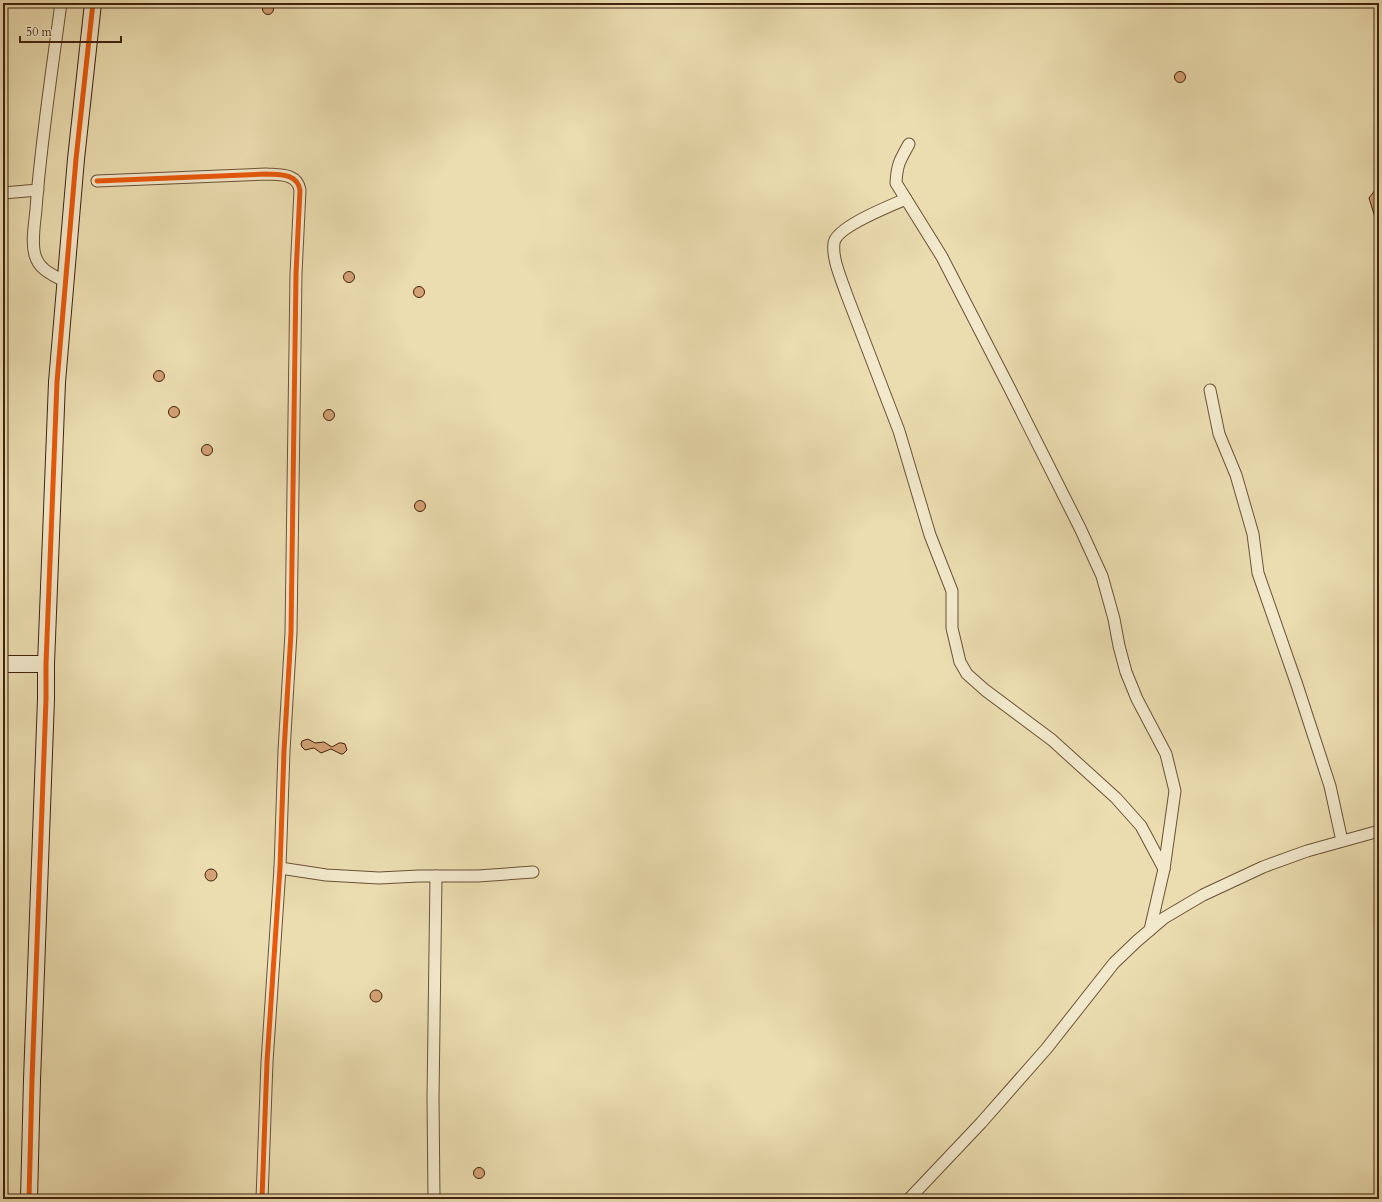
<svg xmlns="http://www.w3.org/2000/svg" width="1382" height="1202" font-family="Cardo,serif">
  <rect width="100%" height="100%" fill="#ebddb0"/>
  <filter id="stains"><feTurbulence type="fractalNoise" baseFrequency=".005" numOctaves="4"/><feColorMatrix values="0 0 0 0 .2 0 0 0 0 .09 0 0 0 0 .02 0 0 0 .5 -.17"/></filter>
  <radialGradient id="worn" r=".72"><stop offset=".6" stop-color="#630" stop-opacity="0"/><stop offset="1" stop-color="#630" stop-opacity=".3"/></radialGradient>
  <g fill="#d3a173" stroke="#42220e">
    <circle cx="268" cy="9" r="5.5"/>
    <circle cx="1180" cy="77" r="5.5"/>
    <path d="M1379 185V224H1377L1369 198Z"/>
    <circle cx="349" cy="277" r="5.5"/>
    <circle cx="419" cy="292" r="5.5"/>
    <circle cx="159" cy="376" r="5.5"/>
    <circle cx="174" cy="412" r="5.5"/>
    <circle cx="329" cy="415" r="5.5"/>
    <circle cx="207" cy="450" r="5.5"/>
    <circle cx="420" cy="506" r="5.5"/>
    <path d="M308 739 315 743 324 742 332 747 339 743H342L345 744 347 750 343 754H341L331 749 321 753 314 748 305 750 302 747 301 744 302 741Z"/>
    <circle cx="211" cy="875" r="6"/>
    <circle cx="376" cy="996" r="6"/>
    <circle cx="479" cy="1173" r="5.5"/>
  </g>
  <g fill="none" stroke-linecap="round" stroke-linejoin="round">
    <g stroke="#6c5136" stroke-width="13">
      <g id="street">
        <path d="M61 3C52 71 41 140 36 209 35 222 31 242 35 255 39 270 53 275 66 282"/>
        <path d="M909 144C900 160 897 164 896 183L942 257 1010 389 1080 528 1102 576 1114 619 1119 646 1126 672 1137 699 1166 754 1175 791 1164 869 1150 930"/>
        <path d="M97 181 266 174C280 175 297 173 300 190L296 274 291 633 284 751 280 868 267 1062 262 1199"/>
        <path d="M3 193 38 190"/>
        <path d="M906 199C892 205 836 227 834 243 832 259 841 278 846 293L899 431 930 535 952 591V628L960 662 967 674 985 690 1052 740 1116 798 1141 826 1164 869"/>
        <path d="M1210 390 1219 434 1236 475 1253 534 1258 573 1297 685 1330 786 1342 841"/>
        <path d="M280 868 326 875 379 878 419 876H478L533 872"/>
        <path d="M434 1199 433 1098 436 876"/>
        <path d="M909 1199 981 1123 1047 1048 1114 963 1137 941 1164 918 1203 895 1263 867 1307 851 1379 831"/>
      </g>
    </g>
    <g stroke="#42220e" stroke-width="18">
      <g id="secondary">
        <path d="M3 664H46"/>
        <path d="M29 1199 32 1080 46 699V664L57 382 76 159 93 3"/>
      </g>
    </g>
    <use href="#street" stroke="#f2e9cc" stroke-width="11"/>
    <use href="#secondary" stroke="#f2e9cc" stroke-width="16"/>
    <g stroke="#f2e9cc" stroke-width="8">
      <g id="cycleway">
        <path d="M97 181 266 174C280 175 297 173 300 190L296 274 291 633 284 751 280 868 267 1062 262 1199"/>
        <path d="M29 1199 32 1080 46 699V664L57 382 76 159 93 3"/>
      </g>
    </g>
    <use href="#cycleway" stroke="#e8590c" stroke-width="5"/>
  </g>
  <rect width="1382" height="1202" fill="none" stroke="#ebddb0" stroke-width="16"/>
  <rect x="4" y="4" width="1374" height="1194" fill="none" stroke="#42220e" stroke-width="2"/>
  <rect x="8" y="8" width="1366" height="1186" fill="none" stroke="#42220e"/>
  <path d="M20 36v6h101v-6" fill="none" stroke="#42220e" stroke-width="2"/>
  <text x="26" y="36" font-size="12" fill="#42220e" stroke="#f2e9cc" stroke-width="3" paint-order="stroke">50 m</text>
  <rect width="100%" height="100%" filter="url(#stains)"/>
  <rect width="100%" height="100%" fill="url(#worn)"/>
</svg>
